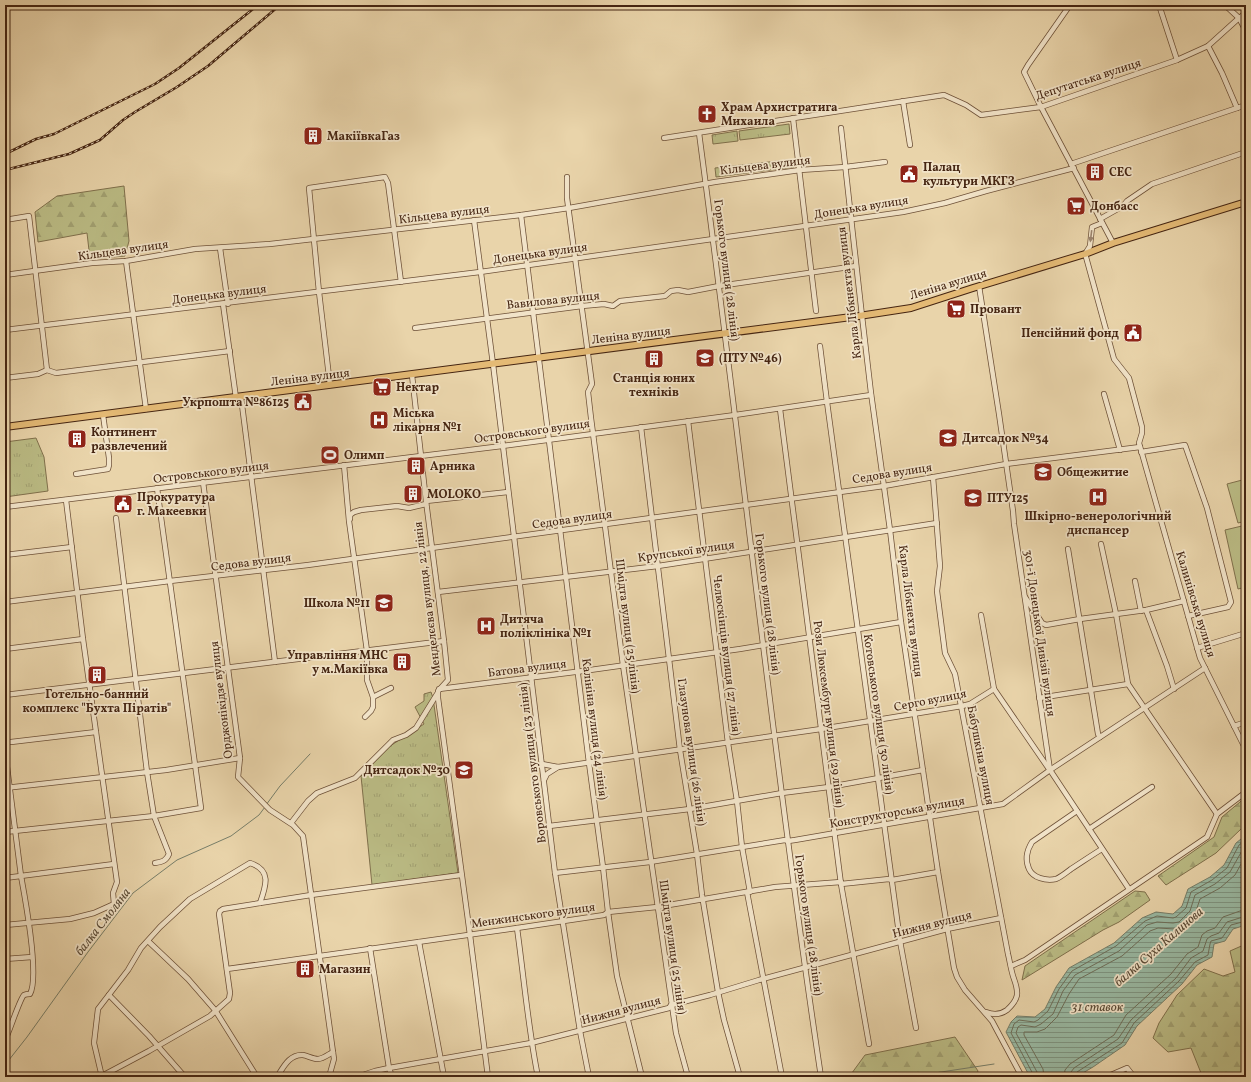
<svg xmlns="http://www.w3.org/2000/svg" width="1251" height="1082" font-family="Vollkorn,serif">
  <defs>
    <pattern id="grass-tufts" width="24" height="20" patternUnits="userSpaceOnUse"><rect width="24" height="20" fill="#bbbc85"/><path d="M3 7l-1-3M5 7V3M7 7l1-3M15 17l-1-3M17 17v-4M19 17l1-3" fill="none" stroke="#a2a172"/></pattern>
    <pattern id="forest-firs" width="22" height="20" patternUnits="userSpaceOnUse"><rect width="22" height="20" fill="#bbbc85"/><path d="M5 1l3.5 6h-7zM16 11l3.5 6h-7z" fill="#a2a172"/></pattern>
    <pattern id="water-rules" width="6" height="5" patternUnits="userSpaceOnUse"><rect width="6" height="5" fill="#99b9a3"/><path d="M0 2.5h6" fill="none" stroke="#7f9683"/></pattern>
  </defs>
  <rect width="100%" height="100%" fill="#e9d4aa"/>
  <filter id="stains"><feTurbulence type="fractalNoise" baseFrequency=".005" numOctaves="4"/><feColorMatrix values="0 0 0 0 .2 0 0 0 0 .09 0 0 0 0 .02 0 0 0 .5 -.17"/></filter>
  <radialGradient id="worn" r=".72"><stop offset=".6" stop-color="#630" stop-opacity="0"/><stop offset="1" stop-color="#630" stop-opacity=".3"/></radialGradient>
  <g fill="url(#grass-tufts)" stroke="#80704c">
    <path d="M789 124 790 134 740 140 739 131Z"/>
    <path d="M737 131 738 141 713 144 712 135Z"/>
    <path d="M787 160 794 167 716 177 715 168Z"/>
    <path d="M36 438 44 457 48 491 5 497V442Z"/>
    <path d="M431 692 433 698 458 873 372 885 361 776 387 748 424 724 415 707 424 701V694Z"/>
  </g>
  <g fill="url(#forest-firs)" stroke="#80704c">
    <path d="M124 186 129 241 125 256 90 259 87 233 38 242 35 212 57 196Z"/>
    <path d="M1246 797V828L1241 829 1216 853 1166 885 1158 876 1214 837 1222 817Z"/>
    <path d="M1135 891 1145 892 1150 900 1119 922 1103 930 1022 980 1025 966Z"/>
    <path d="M1246 944V1077H1208L1201 1073 1191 1048 1168 1052 1153 1038 1159 1023 1177 995 1204 969 1223 976 1235 972 1230 951Z"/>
    <path d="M955 1037 978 1071 976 1077H849L865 1055Z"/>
  </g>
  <g fill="#bbbc85" stroke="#80704c">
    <path d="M1246 479V521L1238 523 1227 484Z"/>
    <path d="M1246 525V587L1238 589 1225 530Z"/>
  </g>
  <path fill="url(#water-rules)" stroke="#777e69" d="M1246 835V925L1233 929 1225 941 1214 944 1212 957 1197 965 1182 984 1137 1026 1125 1045 1093 1067 1076 1077H1030L1006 1032 1011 1022 1017 1016 1035 1017 1045 1009 1056 987 1069 968 1114 943 1142 918 1156 912 1173 914 1182 906 1188 889 1210 877 1224 865 1236 843Z"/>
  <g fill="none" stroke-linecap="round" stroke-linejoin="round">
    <g stroke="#6f6f5a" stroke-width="1">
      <path d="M1033 1077V1074L1011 1033 1014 1024 1019 1020 1034 1022 1038 1020 1048 1011 1059 989 1072 971 1116 946 1145 921 1157 916 1173 918 1176 917 1186 908 1191 892 1212 880 1227 868 1239 845 1246 840"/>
      <path d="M1038 1077 1037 1072 1016 1033 1018 1027 1021 1025 1035 1027 1041 1024 1053 1014 1063 991 1075 975 1119 951 1147 925 1157 922 1173 923 1179 922 1190 911 1195 895 1215 884 1230 872 1243 849 1246 846"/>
      <path d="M1044 1077 1043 1069 1024 1035V1032H1037L1045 1029 1057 1017 1069 994 1079 979 1122 956 1150 931 1158 928 1175 929 1183 926 1195 914 1200 899 1220 888 1235 875 1246 855"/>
      <path d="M1064 1077 1065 1070 1070 1064 1114 1035 1126 1015 1171 974 1187 954 1198 947 1202 935 1207 931 1215 928 1223 917 1240 911 1246 910"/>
      <path d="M1070 1077 1071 1072 1074 1068 1118 1039 1131 1020 1176 978 1191 958 1203 951 1207 939 1211 936 1219 933 1227 922 1246 916"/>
      <path d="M1075 1077 1077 1072 1122 1043 1134 1023 1179 981 1195 962 1208 955 1210 944 1211 941 1222 938 1231 925 1246 921"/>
    </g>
    <g stroke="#777e69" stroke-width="1">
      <path d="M266 805 280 786 310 754"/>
      <path d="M5 1065 27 1037 88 952 133 893 177 860 231 836 259 815 265 807"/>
      <path d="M908 1077 994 1064"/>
    </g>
    <g stroke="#6e5138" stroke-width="6">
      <g id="minor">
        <path d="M1070 5 1028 65 1024 72 1041 107 1113 243"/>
        <path d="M1159 5 1177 60"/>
        <path d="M1225 5 1239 18 1246 31"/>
        <path d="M1208 46 1222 73 1237 108"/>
        <path d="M903 101 910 145"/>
        <path d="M793 118 816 311"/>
        <path d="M841 128 862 316 871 393 890 530 901 622 938 872 954 968 957 977 965 990 992 1021 1022 1077"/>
        <path d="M699 133C741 447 774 763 821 1077"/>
        <path d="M664 138 944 95 966 105 981 115 1041 107 1177 60 1208 46 1239 18 1246 13"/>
        <path d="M1071 164 1246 105"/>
        <path d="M567 177V198L592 384 588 392 591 418 623 665 676 1033 688 1077"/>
        <path d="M521 215 589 763 603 867 608 912 617 976 642 1077"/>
        <path d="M1100 219 1123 206 1127 201 1152 184 1246 152"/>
        <path d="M5 220 29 216 47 370"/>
        <path d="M474 220 493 364 555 873 580 1031 589 1077"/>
        <path d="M1102 223 1092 227 1090 246 1085 254 1086 257 1114 359 1129 378 1142 427V433L1139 443 1200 658 1246 750"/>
        <path d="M220 248 228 304"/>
        <path d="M126 261 146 409"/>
        <path d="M5 275 92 263 126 261 195 249 270 244 521 215 569 208 715 182 800 170 845 167 885 162"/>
        <path d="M979 286 999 414 1013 511 1014 524 1050 770 1129 889"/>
        <path d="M223 304 236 398"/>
        <path d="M415 328 582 306 604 304 613 306 620 301 665 296 671 291 678 290 688 292 719 286 856 266"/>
        <path d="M5 330 480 272 903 212 945 203 986 191 1074 168"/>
        <path d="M820 346 827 402 900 941 916 1028"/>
        <path d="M412 375 426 501 444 641 448 680 438 691V698L470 935 488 1077"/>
        <path d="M5 378 38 374 47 370 56 373 230 351"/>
        <path d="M330 385 319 292 309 188 385 177 388 183 401 282"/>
        <path d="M1104 394 1120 450"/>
        <path d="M241 397 275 662"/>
        <path d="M780 409 841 884 869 1044"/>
        <path d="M688 421 728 743 737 801 742 847 750 892"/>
        <path d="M641 427 680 750 697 854 702 895 718 992 724 1020 740 1077"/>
        <path d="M1141 452 1185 445 1207 508 1231 602 1228 607 1188 616"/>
        <path d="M344 465 349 521 367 651V680L373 697V707L371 711 365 717"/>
        <path d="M76 474 108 469 109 465V458L103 415"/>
        <path d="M933 477 940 566 937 591 945 653 955 674 1008 954C1010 962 1011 971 1014 979 1019 993 1019 999 1007 1010 1000 1015 993 1015 986 1012"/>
        <path d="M203 482 240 758 238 777 270 810 293 825 303 836 333 1052 334 1059 329 1077"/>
        <path d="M426 501 508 492"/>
        <path d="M5 507 502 446 735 415 871 395"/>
        <path d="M116 518 147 772 154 816 169 854C166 861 162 862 155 863"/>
        <path d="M350 519V515L354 512 361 510 397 506 409 508 426 504"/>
        <path d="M1101 544 1116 614 1128 684 1217 814"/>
        <path d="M1068 549 1098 734 1100 737"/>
        <path d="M5 555 72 547"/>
        <path d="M1135 581 1141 611"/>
        <path d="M438 592 658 566 937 523"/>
        <path d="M1025 597 1042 623 1046 625 1080 619 1146 610 1184 601"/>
        <path d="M5 602 170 581 308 565 884 486 1006 464 1140 447"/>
        <path d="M1146 610 1167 666 1174 689"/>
        <path d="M981 615 994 689 1049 769"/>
        <path d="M1197 648 1246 633"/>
        <path d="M5 649 83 639"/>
        <path d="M439 689 583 671 740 649 901 622"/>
        <path d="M5 695 444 641"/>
        <path d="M373 697 391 688"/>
        <path d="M1039 698 1128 684"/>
        <path d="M1234 726 1246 722"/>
        <path d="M5 742H11L96 732"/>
        <path d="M5 751C10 793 16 834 21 876 25 898 40 976 30 994 28 994 26 994 24 995 20 998 9 1033 5 1040"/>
        <path d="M542 764 558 767"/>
        <path d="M544 780 547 774 558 767 821 729 962 706 970 704 994 689"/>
        <path d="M5 788 166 770 240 758"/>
        <path d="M1077 811 1032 842C1027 850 1025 860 1029 869 1033 878 1046 881 1056 879 1061 877 1067 872 1071 869 1082 862 1092 855 1102 849"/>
        <path d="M291 823 308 801 317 793 355 778 393 740 406 735 416 728 437 694"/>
        <path d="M549 826 690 809 782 793 829 787 923 770"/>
        <path d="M1089 829 1152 787"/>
        <path d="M5 832 154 816 201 808 157 488"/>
        <path d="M555 873 650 862 785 840 788 841 795 840 1003 804 1050 770 1205 668"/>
        <path d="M5 878 114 864"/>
        <path d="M841 884 889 879 892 880 938 872"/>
        <path d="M747 892 782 1077"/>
        <path d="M5 925 70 919 94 913 114 904 113 893 117 882 83 639 66 500"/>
        <path d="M517 928C524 978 528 1028 538 1077"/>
        <path d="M148 941 188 979 215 1010 257 1077"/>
        <path d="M419 942 444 1077"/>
        <path d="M370 948 389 1068 392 1077"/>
        <path d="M5 959 32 957"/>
        <path d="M1011 966 1025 960 1207 837 1217 814 1246 792"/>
        <path d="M227 969 517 928 604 915 608 912 657 907 775 887 841 882"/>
        <path d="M109 995 149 1036 185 1077"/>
        <path d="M100 1077 149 1051 210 1016 229 999 230 993 219 914 220 911 223 909 311 895 461 875"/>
        <path d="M102 1077 94 1043 98 1009 128 970 141 948 160 927 190 899 250 863C272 870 266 886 260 903"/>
        <path d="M277 1077C283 1068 289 1054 303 1055 308 1056 313 1059 318 1059 323 1059 329 1054 333 1052"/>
        <path d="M357 1077 375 1071 389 1068 531 1043 669 1008 671 1005 710 995 759 980 947 929 1001 918"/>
        <path d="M1106 1077 1127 1068 1134 1077"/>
      </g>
    </g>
    <g stroke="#452512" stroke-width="8">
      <path id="major" d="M5 427 859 316 911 308 973 288 1085 254 1113 243 1246 202"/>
    </g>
    <use href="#minor" stroke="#f1e3c8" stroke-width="4.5"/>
    <use href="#major" stroke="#e4ba75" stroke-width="6"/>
    <g stroke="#452512" stroke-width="2.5">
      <g id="rail">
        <path d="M5 154 36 139 54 134 155 84 179 68 258 5"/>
        <path d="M5 170 69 154 100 140 123 120 135 112 177 87 208 66 280 5"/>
      </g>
    </g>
    <use href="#rail" stroke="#f1e3c8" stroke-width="1" stroke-dasharray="3" stroke-linecap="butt"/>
  </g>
  <defs><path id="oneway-solid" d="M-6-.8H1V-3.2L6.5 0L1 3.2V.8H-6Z"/></defs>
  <use fill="#9b846d" href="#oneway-solid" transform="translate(1091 236) rotate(97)"/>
  <defs>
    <g id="church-square" transform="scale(1)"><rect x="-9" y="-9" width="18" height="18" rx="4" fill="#8f2418" stroke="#f1e3c8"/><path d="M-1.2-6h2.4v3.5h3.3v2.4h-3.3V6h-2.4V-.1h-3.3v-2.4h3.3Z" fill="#fff"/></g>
    <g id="building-square" transform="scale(1)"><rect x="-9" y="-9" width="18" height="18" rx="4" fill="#8f2418" stroke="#f1e3c8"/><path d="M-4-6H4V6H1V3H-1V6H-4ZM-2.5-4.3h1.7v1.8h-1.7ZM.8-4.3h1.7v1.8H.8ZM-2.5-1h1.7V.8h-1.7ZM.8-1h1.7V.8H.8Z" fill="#fff"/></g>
    <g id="civic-square" transform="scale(1)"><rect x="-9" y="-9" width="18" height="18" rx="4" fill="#8f2418" stroke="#f1e3c8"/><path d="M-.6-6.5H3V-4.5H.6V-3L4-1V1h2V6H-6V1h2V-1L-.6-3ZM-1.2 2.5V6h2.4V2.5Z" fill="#fff"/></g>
    <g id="supermarket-square" transform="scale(1)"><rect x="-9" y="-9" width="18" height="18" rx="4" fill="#8f2418" stroke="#f1e3c8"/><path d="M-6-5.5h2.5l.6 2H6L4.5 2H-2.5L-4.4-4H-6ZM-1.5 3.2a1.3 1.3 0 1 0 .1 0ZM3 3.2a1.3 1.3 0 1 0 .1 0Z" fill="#fff"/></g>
    <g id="university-square" transform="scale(1)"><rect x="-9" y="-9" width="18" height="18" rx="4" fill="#8f2418" stroke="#f1e3c8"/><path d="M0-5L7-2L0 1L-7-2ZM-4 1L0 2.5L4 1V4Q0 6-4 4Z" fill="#fff"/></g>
    <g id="hospital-square" transform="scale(1)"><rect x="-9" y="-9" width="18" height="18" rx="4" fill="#8f2418" stroke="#f1e3c8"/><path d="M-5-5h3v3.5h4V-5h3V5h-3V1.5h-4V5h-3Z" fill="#fff"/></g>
    <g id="school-square" transform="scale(1)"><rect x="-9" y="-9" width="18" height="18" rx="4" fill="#8f2418" stroke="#f1e3c8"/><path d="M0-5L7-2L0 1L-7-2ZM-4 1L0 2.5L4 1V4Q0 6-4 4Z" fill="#fff"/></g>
    <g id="stadium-square" transform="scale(1)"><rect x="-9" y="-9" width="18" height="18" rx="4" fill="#8f2418" stroke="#f1e3c8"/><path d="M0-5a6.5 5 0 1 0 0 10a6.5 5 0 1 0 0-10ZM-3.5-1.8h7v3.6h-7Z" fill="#fff"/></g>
  </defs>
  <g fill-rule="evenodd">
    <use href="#church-square" x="707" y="114"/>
    <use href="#building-square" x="313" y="136"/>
    <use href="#building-square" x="1095" y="172"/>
    <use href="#civic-square" x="909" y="174"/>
    <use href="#supermarket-square" x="1076" y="206"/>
    <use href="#supermarket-square" x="956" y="309"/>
    <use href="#civic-square" x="1133" y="333"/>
    <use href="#university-square" x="705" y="358"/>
    <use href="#building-square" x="654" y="359"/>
    <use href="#supermarket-square" x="382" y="387"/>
    <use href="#civic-square" x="303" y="402"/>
    <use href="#hospital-square" x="379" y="420"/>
    <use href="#school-square" x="948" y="438"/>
    <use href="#building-square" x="77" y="439"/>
    <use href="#stadium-square" x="330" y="455"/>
    <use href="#building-square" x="416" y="466"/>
    <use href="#university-square" x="1043" y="472"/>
    <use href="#building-square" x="413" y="494"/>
    <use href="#hospital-square" x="1098" y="497"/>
    <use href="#university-square" x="973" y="498"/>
    <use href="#civic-square" x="123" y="504"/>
    <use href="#school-square" x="384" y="603"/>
    <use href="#hospital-square" x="486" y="626"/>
    <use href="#building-square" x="402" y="662"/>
    <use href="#building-square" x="97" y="675"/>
    <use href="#school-square" x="464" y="770"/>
    <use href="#building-square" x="305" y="969"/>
  </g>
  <g text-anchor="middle" stroke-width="3.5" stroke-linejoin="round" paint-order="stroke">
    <g font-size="12" fill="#452512" stroke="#f1e3c8">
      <text transform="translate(1088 79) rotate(-18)" y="4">Депутатська вулиця</text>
      <text transform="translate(765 165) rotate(-7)" y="4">Кільцева вулиця</text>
      <text transform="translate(861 207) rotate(-9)" y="4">Донецька вулиця</text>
      <text transform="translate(444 214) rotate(-7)" y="4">Кільцева вулиця</text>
      <text transform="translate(123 250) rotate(-8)" y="4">Кільцева вулиця</text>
      <text transform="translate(540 253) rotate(-8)" y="4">Донецька вулиця</text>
      <text transform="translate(727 270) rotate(83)" y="4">Горького вулиця (28 лiнiя)</text>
      <text transform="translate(948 284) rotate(-17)" y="4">Леніна вулиця</text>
      <text transform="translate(849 293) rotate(-97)" y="4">Карла Лібкнехта вулиця</text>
      <text transform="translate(219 294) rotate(-7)" y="4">Донецька вулиця</text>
      <text transform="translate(553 300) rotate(-6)" y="4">Вавилова вулиця</text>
      <text transform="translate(631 335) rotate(-7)" y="4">Леніна вулиця</text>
      <text transform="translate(310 377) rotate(-7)" y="4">Леніна вулиця</text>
      <text transform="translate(532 431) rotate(-8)" y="4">Островського вулиця</text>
      <text transform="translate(211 472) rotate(-7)" y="4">Островського вулиця</text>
      <text transform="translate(892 473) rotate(-9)" y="4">Седова вулиця</text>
      <text transform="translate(572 519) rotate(-8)" y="4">Седова вулиця</text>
      <text transform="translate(686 551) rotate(-8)" y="4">Крупської вулиця</text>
      <text transform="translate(251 562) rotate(-7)" y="4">Седова вулиця</text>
      <text transform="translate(427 599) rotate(-97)" y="4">Менделєєва вулиця, 22 лінія</text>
      <text transform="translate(768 604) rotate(83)" y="4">Горького вулиця (28 лiнiя)</text>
      <text transform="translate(1196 604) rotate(73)" y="4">Калинівська вулиця</text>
      <text transform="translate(911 611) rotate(83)" y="4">Карла Лібкнехта вулиця</text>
      <text transform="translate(628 626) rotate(83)" y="4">Шмідта вулиця (25 лiнiя)</text>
      <text transform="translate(1040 633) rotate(82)" y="4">301-ї Донецької Дивізії вулиця</text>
      <text transform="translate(727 655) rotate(83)" y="4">Челюскінців вулиця (27 лiнiя)</text>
      <text transform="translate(527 668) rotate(-7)" y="4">Батова вулиця</text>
      <text transform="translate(221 700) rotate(-97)" y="4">Орджонікідзе вулиця</text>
      <text transform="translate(930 700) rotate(-11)" y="4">Серго вулиця</text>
      <text transform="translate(829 714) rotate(83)" y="4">Рози Люксембург вулиця (29 лiнiя)</text>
      <text transform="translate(879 714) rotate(82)" y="4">Котовського вулиця (30 лiнiя)</text>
      <text transform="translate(595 729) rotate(83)" y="4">Калініна вулиця (24 лiнiя)</text>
      <text transform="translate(692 752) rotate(82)" y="4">Глазунова вулиця (26 лiнiя)</text>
      <text transform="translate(981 755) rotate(79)" y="4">Бабушкіна вулиця</text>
      <text transform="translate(532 763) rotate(-97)" y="4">Воровського вулиця (23 лiнiя)</text>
      <text transform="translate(897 812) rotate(-10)" y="4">Конструкторська вулиця</text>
      <text transform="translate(533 915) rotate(-8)" y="4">Менжинського вулиця</text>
      <text transform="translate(932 924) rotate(-14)" y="4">Нижня вулиця</text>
      <text transform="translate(809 925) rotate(82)" y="4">Горького вулиця (28 лiнiя)</text>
      <text transform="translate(673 947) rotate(82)" y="4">Шмідта вулиця (25 лiнiя)</text>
      <text transform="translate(621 1010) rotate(-15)" y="4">Нижня вулиця</text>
    </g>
    <g font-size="12" font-weight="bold" fill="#452512" stroke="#f1e3c8" text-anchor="start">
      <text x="721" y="111">Храм Архистратига<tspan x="721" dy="14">Михаила</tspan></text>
      <text x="327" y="140">МакіївкаГаз</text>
      <text x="923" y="171">Палац<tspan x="923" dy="14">культури МКГЗ</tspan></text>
      <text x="1109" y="176">СЕС</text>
      <text x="1090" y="210">Донбасс</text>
      <text x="970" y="313">Провант</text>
      <text x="1119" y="337" text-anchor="end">Пенсійний фонд</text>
      <text x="719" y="362">(ПТУ №46)</text>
      <text x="654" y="382" text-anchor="middle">Станція юних<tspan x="654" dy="14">техніків</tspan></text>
      <text x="396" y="391">Нектар</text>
      <text x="289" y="406" text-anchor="end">Укрпошта №86125</text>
      <text x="393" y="417">Міська<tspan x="393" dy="14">лікарня №1</tspan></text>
      <text x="91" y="436">Континент<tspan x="91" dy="14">развлечений</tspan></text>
      <text x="962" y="442">Дитсадок №34</text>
      <text x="344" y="459">Олимп</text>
      <text x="430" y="470">Арника</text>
      <text x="1057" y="476">Общежитие</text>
      <text x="427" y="498">MOLOKO</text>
      <text x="137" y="501">Прокуратура<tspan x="137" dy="14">г. Макеевки</tspan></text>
      <text x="987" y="502">ПТУ125</text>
      <text x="1098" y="520" text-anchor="middle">Шкірно-венерологічний<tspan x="1098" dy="14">диспансер</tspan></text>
      <text x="370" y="607" text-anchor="end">Школа №11</text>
      <text x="500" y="623">Дитяча<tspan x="500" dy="14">поліклініка №1</tspan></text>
      <text x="388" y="659" text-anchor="end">Управління МНС<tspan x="388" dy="14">у м.Макіївка</tspan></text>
      <text x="97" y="698" text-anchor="middle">Готельно-банний<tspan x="97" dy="14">комплекс "Бухта Піратів"</tspan></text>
      <text x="450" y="774" text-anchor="end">Дитсадок №30</text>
      <text x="319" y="973">Магазин</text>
    </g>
    <g font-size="13" font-style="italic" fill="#5a4a36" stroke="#f1e3c8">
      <text transform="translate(102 921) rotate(-52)" y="5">балка Смоляна</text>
      <text transform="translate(1158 946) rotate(-41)" y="5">балка Суха Калинова</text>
      <text x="1097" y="1011">31 ставок</text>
    </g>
  </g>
  <rect width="1251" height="1082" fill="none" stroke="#e9d4aa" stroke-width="20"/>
  <rect x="6" y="6" width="1239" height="1070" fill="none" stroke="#452512" stroke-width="2"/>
  <rect x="10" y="10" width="1231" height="1062" fill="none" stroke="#452512"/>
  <rect width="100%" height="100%" filter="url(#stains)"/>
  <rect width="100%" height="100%" fill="url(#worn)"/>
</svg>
